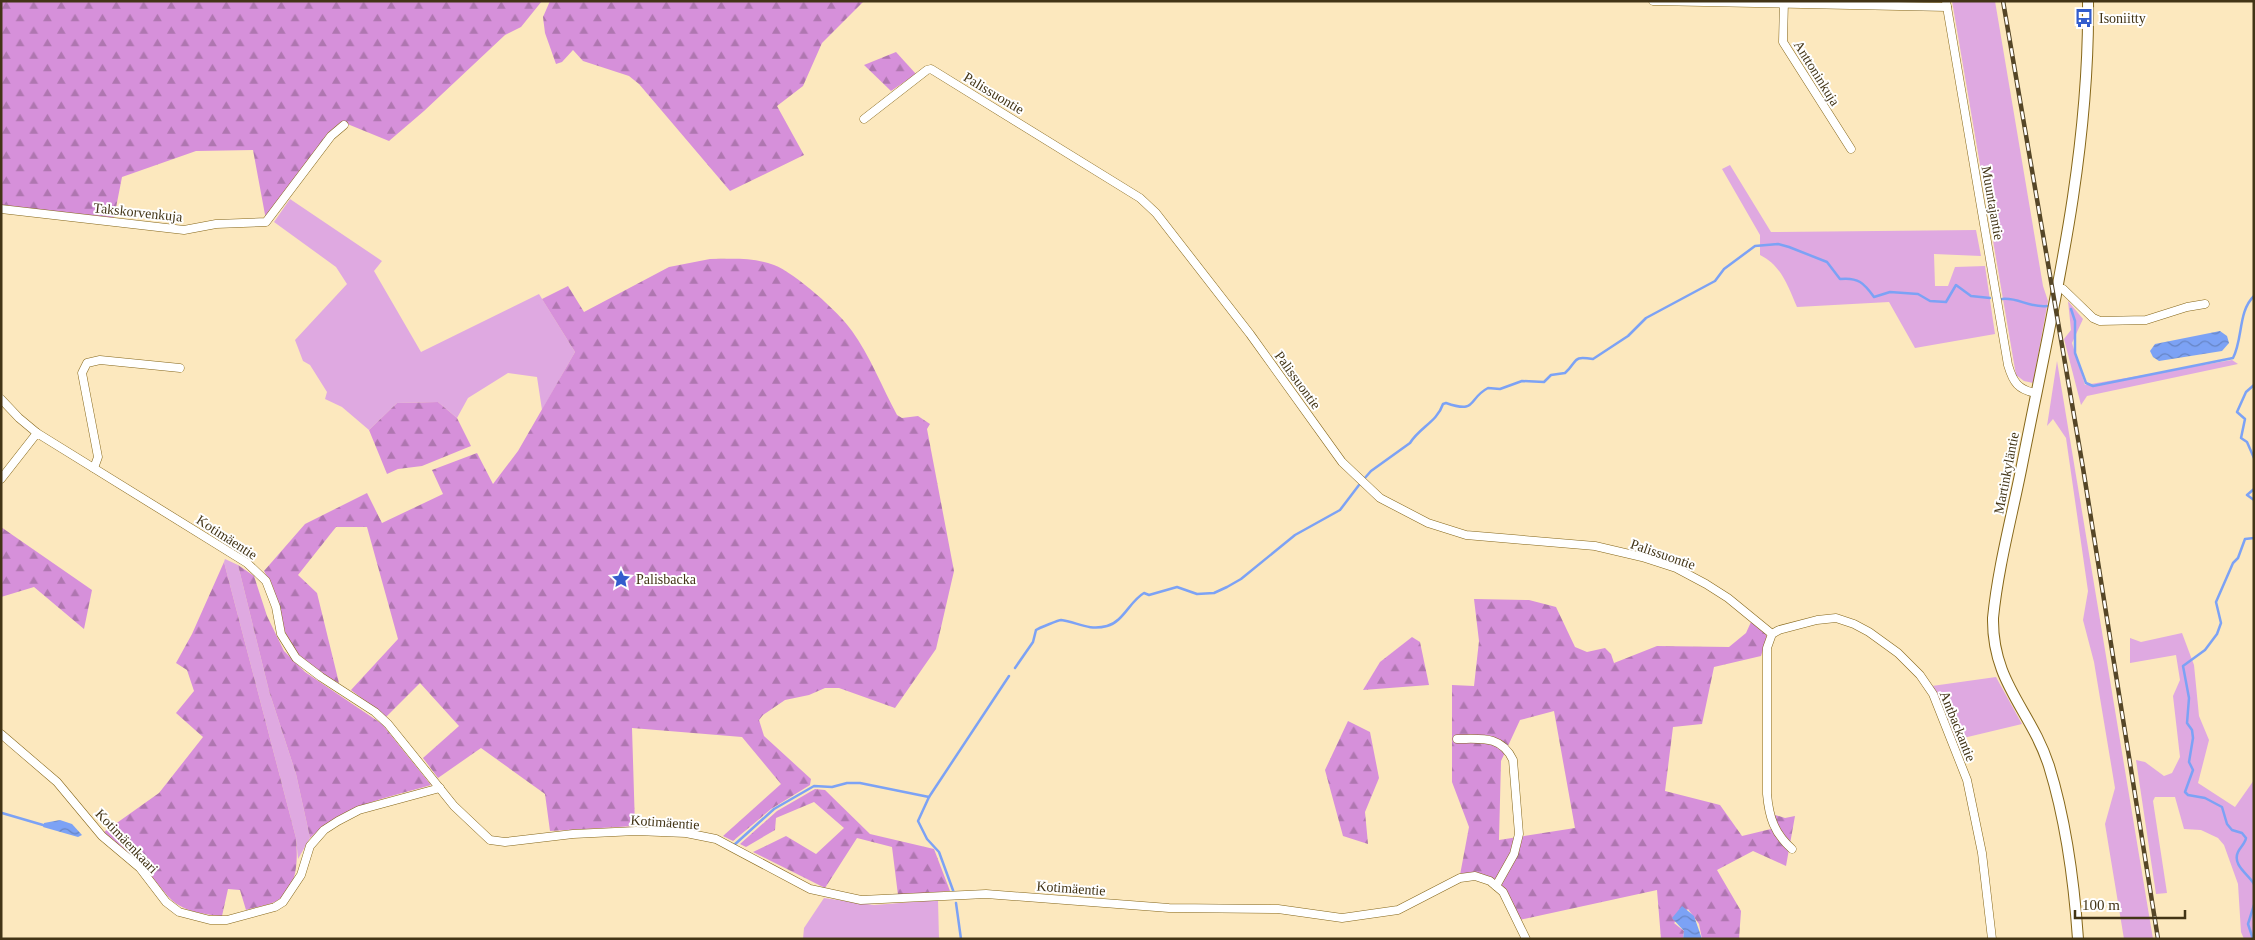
<svg xmlns="http://www.w3.org/2000/svg" width="2255" height="940" font-family="'Times New Roman',serif">
  <defs>
    <pattern id="forest-firs" width="22" height="20" patternUnits="userSpaceOnUse" patternTransform="scale(1.25)"><rect width="22" height="20" fill="#d690da"/><path d="M5 1l3.5 6h-7zM16 11l3.5 6h-7z" fill="#af76b0"/></pattern>
    <pattern id="water-waves" width="16" height="10" patternUnits="userSpaceOnUse" patternTransform="scale(1.25)"><rect width="16" height="10" fill="#7ca2f5"/><path d="M0 5q4-4 8 0t8 0" fill="none" stroke="#6785c5"/></pattern>
  </defs>
  <rect width="100%" height="100%" fill="#fce8be"/>
  <g fill="#dfa9e1">
    <path d="M1952 1H1995L2043 286 2048 301 2033 383 2024 381 2016 375Z"/>
    <path d="M1730 165 1771 232 1976 230 1981 256 1934 254 1935 286H1948L1955 267 1985 266 1995 334 1915 348 1889 302 1797 307C1788 286 1781 265 1760 255V235L1722 169Z"/>
    <path d="M290 199 382 261 374 271 421 352 539 294 575 352 542 410 537 377 508 373 468 398 457 418 438 402 397 403 369 430 342 407 325 399 327 392 310 365 303 361 295 340 347 284 336 267 274 222Z"/>
    <path d="M2068 301 2083 319 2072 343 2085 385 2232 360 2238 364 2087 396 2081 405 2064 339 2071 330Z"/>
    <path d="M2057 361 2153 939H2124L2105 824 2115 788 2094 662 2083 620 2088 591 2066 438 2053 419 2047 426Z"/>
    <path d="M225 559 238 565 269 691 296 774 310 838 298 859 296 838 224 562Z"/>
    <path d="M2182 633 2194 665 2199 716 2209 740 2198 783 2235 807 2254 780V939H2244L2241 932 2238 884 2224 845 2218 838 2201 830 2184 829 2175 797H2155L2153 801 2167 893 2156 894 2136 760 2145 762 2164 776 2172 773 2180 757 2173 696 2180 680 2176 655 2130 663V638L2141 642Z"/>
    <path d="M1996 677 2022 724 1955 740 1946 712 1932 686Z"/>
    <path d="M824 898 874 905 938 900 939 939H803L804 928Z"/>
  </g>
  <g fill="url(#forest-firs)" fill-rule="evenodd">
    <path d="M1 1H542L521 27 505 35 424 111 389 141 345 123 266 220 253 150 196 151 122 177 114 218 1 206Z"/>
    <path d="M550 1H864L822 43 803 86 777 106 804 155 730 191 639 84 629 76 583 61 573 50 562 62 556 64 545 33 543 17Z"/>
    <path d="M896 52 916 74 891 91 864 65Z"/>
    <path d="M710 259C731 259 753 257 774 265 795 273 839 312 852 331 869 354 883 389 897 415L902 418 918 416 930 424 927 429 954 571 936 649 895 708 839 688H825L809 695 785 700 763 715 759 720 764 736 811 779 810 785 771 809 733 841 723 836 781 784 742 737 632 728 635 826 550 831 545 794 481 748 438 778 423 758 459 726 420 683 386 717 351 690 398 639 367 527H336L298 575 317 593 339 683 323 675 297 654 285 632 273 587 264 571 305 524 367 493 382 523 443 494 432 470 477 453 493 484 518 451 575 352 542 299 568 286 584 312 669 267Z"/>
    <path d="M438 402 457 418 471 446 422 466 398 469 387 474 369 430 397 403Z"/>
    <path d="M1 527 92 590 84 629 34 587 1 597Z"/>
    <path d="M224 562 296 838C298 861 298 893 272 903 264 906 255 907 246 910L240 890 228 889 222 916C164 911 173 895 136 860 126 850 114 842 104 832L159 793 203 737 176 713 194 691 187 670 176 663 192 634Z"/>
    <path d="M238 565 254 576 267 616 284 651 305 672 382 724 431 785C385 798 345 805 310 838L296 774 269 691Z"/>
    <path d="M1474 599 1529 600 1556 607 1575 647 1587 652 1605 648 1611 654 1614 663 1657 646 1729 647 1746 633 1751 622 1764 631 1767 637 1761 656 1714 667 1702 724 1673 727 1665 791 1720 805 1742 836 1771 829 1776 825 1772 814 1785 818 1795 816 1786 866 1753 851 1717 870 1741 911 1739 939H1702L1699 924 1688 909 1674 923 1684 931 1683 939H1661L1657 890 1519 920C1502 894 1496 868 1460 875L1469 827 1452 782V685L1474 686 1479 641ZM1554 711 1575 828 1499 840 1501 761 1520 720Z"/>
    <path d="M1412 637 1420 642 1429 685 1363 690 1380 662Z"/>
    <path d="M1348 721 1370 732 1379 778 1365 812 1368 844 1343 836 1325 770Z"/>
    <path d="M815 789 825 790 870 834 934 849 950 891 898 895 892 847 857 838 825 888 753 852 786 836 816 854 844 828 814 802 776 818 775 830 746 847 740 844 777 811Z"/>
  </g>
  <g fill="url(#water-waves)">
    <path d="M2220 331 2227 336 2229 343 2222 351 2159 361 2153 357 2150 351 2155 344Z"/>
    <path d="M60 820 72 824 82 835 78 837 43 827 44 823Z"/>
    <path d="M1682 906 1694 916 1702 939H1683L1684 931 1672 918Z"/>
  </g>
  <g fill="none" stroke-linecap="round" stroke-linejoin="round">
    <g stroke="#7ca2f5" stroke-width="2.5">
      <path d="M2002 299C2018 297 2029 308 2047 306"/>
      <path d="M2071 309 2075 321V353L2086 383 2093 386 2233 358C2243 339 2238 311 2254 296"/>
      <path d="M2254 385 2246 392 2237 412 2245 419 2241 438 2247 442 2254 458"/>
      <path d="M1364 479 1371 471 1410 443C1420 427 1437 422 1443 404L1446 403C1478 414 1467 399 1488 388L1500 389 1522 381 1544 382 1551 375 1565 373C1579 360 1571 356 1593 359L1628 336 1646 318 1715 281 1724 269 1755 246 1778 244 1789 247 1827 262 1840 279C1858 277 1864 283 1874 297L1890 292 1918 294 1930 301 1946 302 1956 285 1971 296 1990 298"/>
      <path d="M2254 489 2247 495 2254 500"/>
      <path d="M2254 538 2245 539 2238 558 2233 563 2216 602 2221 623 2217 634 2205 650 2183 666 2189 698 2187 723 2192 730 2193 738 2189 762 2193 770 2185 792 2188 795 2205 798 2222 807 2227 824 2232 830 2242 833 2246 838C2245 844 2240 847 2238 852 2232 865 2248 874 2254 884"/>
      <path d="M1015 668 1033 642 1036 630C1039 628 1059 620 1061 620 1077 622 1088 631 1107 626 1123 622 1130 601 1144 593L1149 595 1177 587 1197 594 1214 593 1227 587 1241 579 1295 535 1340 510 1359 485"/>
      <path d="M2 813 43 825"/>
      <path d="M733 846 774 809 814 786 832 787 847 783H860L929 797"/>
      <path d="M954 893 939 852 927 839 918 821 929 797 1009 676"/>
      <path d="M956 903 961 939"/>
      <path d="M2253 939 2248 924 2254 905"/>
    </g>
    <g stroke="#856619" stroke-width="9">
      <g id="minor">
        <path d="M1653 1 1947 7"/>
        <path d="M1784 1 1783 42 1851 149"/>
        <path d="M1946 1 2008 365C2013 382 2018 390 2036 393"/>
        <path d="M864 119 927 70 931 69 1140 198 1156 213 1250 334 1342 462 1380 498 1428 523 1466 535 1595 546 1642 557 1676 568 1706 584 1728 598 1772 634"/>
        <path d="M1 209 184 230 216 224 266 222 331 136 344 125"/>
        <path d="M2057 288 2063 289 2093 318 2100 321 2146 320 2187 307 2205 304"/>
        <path d="M1 399 19 418 37 433"/>
        <path d="M94 468 98 457 82 373 87 363 100 360 180 368"/>
        <path d="M1 479 37 433 247 563 266 581 276 607 281 634 296 658 321 677 375 712 388 724 454 806 490 840 505 842 573 834 636 831 686 833 716 839 810 889 861 900 986 894 1169 908 1278 909 1342 918 1398 910 1460 878 1475 876 1490 881 1503 892 1526 939"/>
        <path d="M1 734 57 782 102 836 140 868 166 902 179 912 210 920H227L275 907 283 902 301 875 310 846 324 830 338 821 359 810 440 788"/>
        <path d="M1457 739C1481 739 1501 735 1513 760L1519 834 1514 854 1496 886"/>
        <path d="M1792 849C1774 833 1769 817 1767 794V648L1772 634 1779 630 1817 620 1836 618 1854 624 1869 632 1898 653 1920 675 1933 694 1967 780 1982 853 1992 939"/>
      </g>
    </g>
    <g stroke="#856619" stroke-width="12">
      <path id="tertiary" d="M2078 939C2074 881 2066 821 2049 766 2031 710 1992 683 1993 618 1998 567 2012 516 2022 465 2052 312 2090 158 2088 1"/>
    </g>
    <use href="#minor" stroke="#fff" stroke-width="8"/>
    <use href="#tertiary" stroke="#fff" stroke-width="10"/>
    <g stroke="#554627" stroke-width="4.5">
      <path id="rail" d="M2003 1 2083 468 2158 939"/>
    </g>
    <use href="#rail" stroke="#fff" stroke-width="2.5" stroke-dasharray="8" stroke-linecap="butt"/>
  </g>
  <defs>
    <g id="bus-bare" transform="scale(1.5)"><path d="M-5-6H5V4H4V6H2V4H-2V6H-4V4H-5ZM-3.5-4V0h7V-4ZM-3.5 1.2v1.5H-2V1.2ZM2 1.2v1.5H3.5V1.2Z" fill="#335dcd" stroke="#fff" stroke-width="2.5" paint-order="stroke"/></g>
    <g id="sight-bare" transform="scale(1.5)"><path d="M0-6L1.8-2.2L6-1.7L2.9 1.2L3.7 5.4L0 3.3L-3.7 5.4L-2.9 1.2L-6-1.7L-1.8-2.2Z" fill="#335dcd" stroke="#fff" stroke-width="2.5" paint-order="stroke"/></g>
  </defs>
  <g fill-rule="evenodd">
    <use href="#bus-bare" x="2084" y="18"/>
    <use href="#sight-bare" x="621" y="579"/>
  </g>
  <g text-anchor="middle" stroke-width="4" stroke-linejoin="round" paint-order="stroke">
    <g font-size="14" fill="#423416" stroke="#fff" text-anchor="start">
      <text x="2099" y="23">Isoniitty</text>
      <text x="636" y="584">Palisbacka</text>
    </g>
    <g font-size="14" fill="#423416" stroke="#fff">
      <text transform="translate(1817 73) rotate(58)" y="5">Anttoninkuja</text>
      <text transform="translate(994 93) rotate(31)" y="5">Palissuontie</text>
      <text transform="translate(1993 203) rotate(80)" y="5">Muuntajantie</text>
      <text transform="translate(138 212) rotate(6)" y="5">Takskorvenkuja</text>
      <text transform="translate(1298 380) rotate(54)" y="5">Palissuontie</text>
      <text transform="translate(2006 473) rotate(-79)" y="5">Martinkyläntie</text>
      <text transform="translate(227 537) rotate(33)" y="5">Kotimäentie</text>
      <text transform="translate(1663 554) rotate(19)" y="5">Palissuontie</text>
      <text transform="translate(1958 726) rotate(68)" y="5">Antbackantie</text>
      <text transform="translate(665 822) rotate(4)" y="5">Kotimäentie</text>
      <text transform="translate(127 841) rotate(46)" y="5">Kotimäenkaari</text>
      <text transform="translate(1071 888) rotate(4)" y="5">Kotimäentie</text>
    </g>
  </g>
  <rect width="2255" height="940" fill="none" stroke="#423416" stroke-width="5"/>
  <path d="M2075 910v8h110v-8" fill="none" stroke="#423416" stroke-width="2.5"/>
  <text x="2082" y="910" font-size="15" fill="#423416" stroke="#ffffff" stroke-width="4" paint-order="stroke">100 m</text>
</svg>
